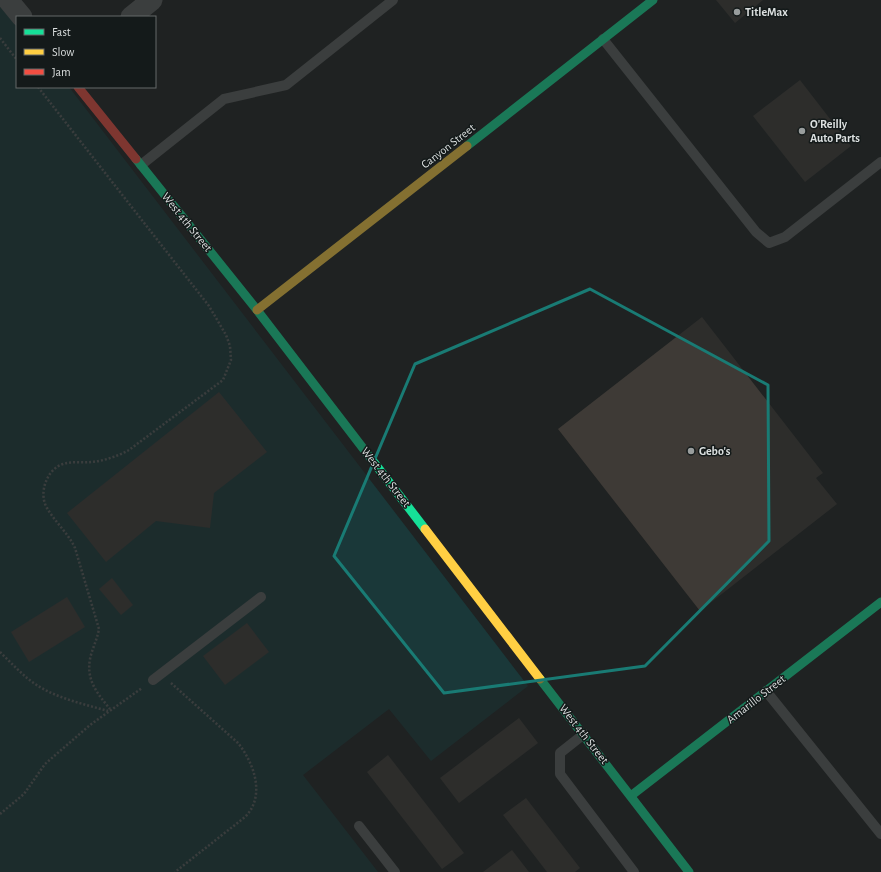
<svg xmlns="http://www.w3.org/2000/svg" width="881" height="872" font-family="'Alegreya Sans',sans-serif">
  <rect width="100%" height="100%" fill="#1f2222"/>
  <path fill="#1a3839" d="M0 0 17 19V87H69L528 686 431 761 389 709 303 775 378 872H0Z"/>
  <g fill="#3e3a36">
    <path d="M716 0H763L735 23Z"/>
    <path d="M800 80 851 146 805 182 753 116Z"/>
    <path d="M702 317 823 473 816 478 837 504 700 611 558 429Z"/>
    <path d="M219 392 267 452 214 493 210 528 156 521 106 562 67 513Z"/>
    <path d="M112 578 133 605 121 615 99 589Z"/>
    <path d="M67 597 85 627 29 662 11 632Z"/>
    <path d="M247 623 269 652 225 685 203 656Z"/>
    <path d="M519 718 538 743 459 803 440 778Z"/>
    <path d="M388 755 464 853 442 869 367 772Z"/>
    <path d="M526 798 580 868 575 872H547L503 815Z"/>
    <path d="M512 850 529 872H483Z"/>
  </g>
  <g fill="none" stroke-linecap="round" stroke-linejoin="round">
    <g stroke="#5c5e5e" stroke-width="2.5" stroke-dasharray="2 2" stroke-linecap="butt">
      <path d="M0 38 17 60"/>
      <path d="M38 87 209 306 226 335 230 346 231 360 223 380 129 450C118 456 104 461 91 462 82 463 72 461 63 464 47 469 38 493 47 508 55 522 68 533 75 548L99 629C97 640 92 649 90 659 86 681 98 694 110 709"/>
      <path d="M0 652C9 661 18 670 27 678 50 697 80 703 108 711"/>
      <path d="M171 683 238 743C254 763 266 796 245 817L175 872"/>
      <path d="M0 814 24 794 45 764 90 725 142 688"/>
    </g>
    <g stroke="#5e5f5f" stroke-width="10">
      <path d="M603 39 756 232 769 243 785 237 881 162"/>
      <path d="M141 165 224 99 286 85 393 0"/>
      <path d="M153 680 261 597"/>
      <path d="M766 691 881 834"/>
      <path d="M584 734 560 753V774L634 872"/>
      <path d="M359 826 395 872"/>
    </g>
    <g stroke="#5e5f5f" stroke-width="21">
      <path d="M8 0 22 17"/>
      <path d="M131 17 152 0"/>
    </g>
    <g stroke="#16e098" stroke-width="9">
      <path d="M467 146 653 0"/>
      <path d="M136 159 257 310 425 529"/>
      <path d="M540 679 689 872"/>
      <path d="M632 795 881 602"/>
    </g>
    <g stroke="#ffcf43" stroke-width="9">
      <path d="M257 310 467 146"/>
      <path d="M425 529 540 679"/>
    </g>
    <path stroke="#f24e42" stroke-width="9" d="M78 87 136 159"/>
  </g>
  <path d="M0 0H881V872H0ZM590 289 768 385 769 541 645 666 444 693 334 556 415 364Z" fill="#1f2222" fill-opacity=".55" fill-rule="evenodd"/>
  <path fill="none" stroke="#197b74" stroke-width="3" stroke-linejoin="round" d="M590 289 768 385 769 541 645 666 444 693 334 556 415 364Z"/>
  <g fill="#999d9d" stroke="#141a1a" stroke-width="1.5">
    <circle cx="737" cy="12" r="4"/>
    <circle cx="802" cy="131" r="4"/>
    <circle cx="691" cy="451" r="4"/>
  </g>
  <g text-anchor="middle" stroke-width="3" stroke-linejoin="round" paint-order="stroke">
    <g font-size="12" font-weight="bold" fill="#dbdfdf" stroke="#141a1a" text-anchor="start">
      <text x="745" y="16">TitleMax</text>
      <text x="810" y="128">O'Reilly<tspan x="810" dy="14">Auto Parts</tspan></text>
      <text x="699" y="455">Gebo's</text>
    </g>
    <g font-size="12" fill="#dbdfdf" stroke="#141a1a">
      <text transform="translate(448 146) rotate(-38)" y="4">Canyon Street</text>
      <text transform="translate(187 222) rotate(51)" y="4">West 4th Street</text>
      <text transform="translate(386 477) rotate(52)" y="4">West 4th Street</text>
      <text transform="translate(756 699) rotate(-38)" y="4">Amarillo Street</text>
      <text transform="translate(584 734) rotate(52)" y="4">West 4th Street</text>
    </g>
  </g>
  <rect x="16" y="16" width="140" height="72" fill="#141a1a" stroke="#646969"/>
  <rect x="24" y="29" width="20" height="6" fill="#16e098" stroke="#646969"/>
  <text x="52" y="36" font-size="12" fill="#dbdfdf">Fast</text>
  <rect x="24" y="49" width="20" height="6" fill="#ffcf43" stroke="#646969"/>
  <text x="52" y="56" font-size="12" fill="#dbdfdf">Slow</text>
  <rect x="24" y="69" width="20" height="6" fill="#f24e42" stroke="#646969"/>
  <text x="52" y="76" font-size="12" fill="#dbdfdf">Jam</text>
</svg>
